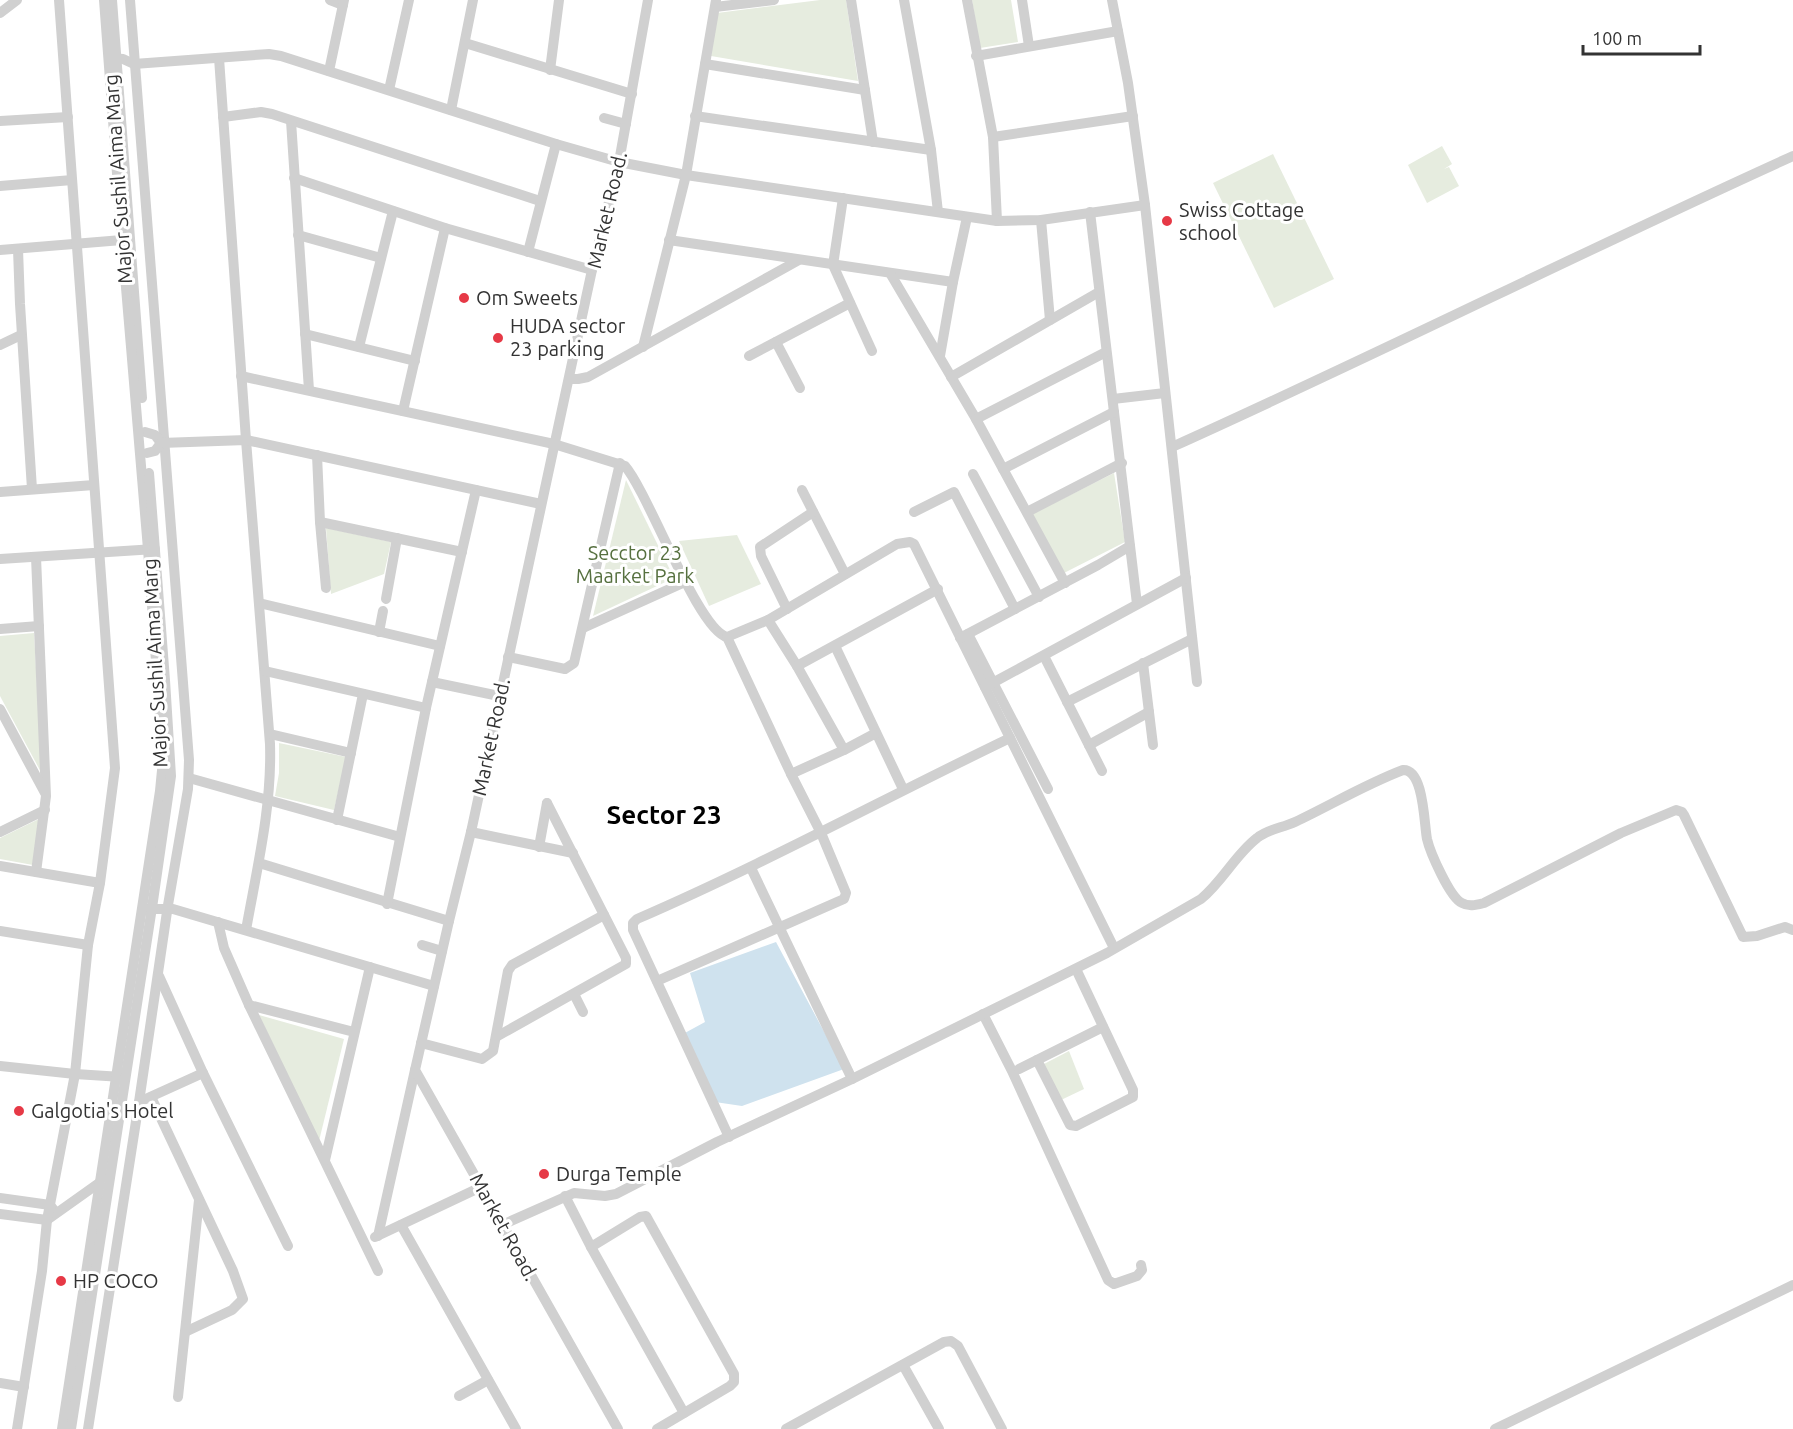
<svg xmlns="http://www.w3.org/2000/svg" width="1793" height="1429" font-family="Ubuntu,sans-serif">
  <rect width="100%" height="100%" fill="#fff"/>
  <g fill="#e6ecdf">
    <path d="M820 0H846L858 81 711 56 717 13Z"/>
    <path d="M972 0H1011L1018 42 980 48Z"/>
    <path d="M1442 146 1452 164 1444 169 1449 167 1459 186 1427 203 1408 165Z"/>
    <path d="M1273 154 1334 279 1274 308 1213 183Z"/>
    <path d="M1114 473 1125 542 1064 573 1032 514Z"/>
    <path d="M626 480 674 578 593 616Z"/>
    <path d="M326 528 391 542 384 574 331 594Z"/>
    <path d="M737 535 761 584 709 606 679 541Z"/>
    <path d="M34 633 42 774 0 696V636Z"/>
    <path d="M279 743 346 757 334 810 275 796 279 773Z"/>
    <path d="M41 818 33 865 0 859V838Z"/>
    <path d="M259 1015 344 1039 319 1141Z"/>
    <path d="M1069 1051 1084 1089 1061 1100 1044 1064Z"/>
  </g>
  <path fill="#cfe2ee" d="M776 942 844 1069 742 1106 715 1102 683 1034 705 1022 690 973Z"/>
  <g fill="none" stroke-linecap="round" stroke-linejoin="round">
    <g stroke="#d0d0d0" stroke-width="10">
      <path d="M112 0 142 398"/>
      <path d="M130 0 189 760 188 789 168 905 139 1102"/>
      <path d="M330 0 343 5"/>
      <path d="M851 0 873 142"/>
      <path d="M904 0 931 150 938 212"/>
      <path d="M967 0 993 137 997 221"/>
      <path d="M1022 0 1029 46"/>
      <path d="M1112 0 1128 83 1145 205 1197 682"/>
      <path d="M715 7 774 0"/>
      <path d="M0 13 17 0"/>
      <path d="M465 43 632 94"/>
      <path d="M976 56 1118 31"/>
      <path d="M111 58 123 59 134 64 269 54 281 56 556 144 619 162 686 175 997 221 1041 220 1145 205"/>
      <path d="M219 58 246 440 270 744C272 807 257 868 246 930"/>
      <path d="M705 64 865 90"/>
      <path d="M550 70 559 0"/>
      <path d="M329 71 344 0"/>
      <path d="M389 90 409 0"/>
      <path d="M451 110 473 0"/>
      <path d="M695 116 931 150"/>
      <path d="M223 117 261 112 272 114 540 201"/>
      <path d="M604 118 626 124"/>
      <path d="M0 121 68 117"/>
      <path d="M291 121 309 390"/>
      <path d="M993 137 1133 116"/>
      <path d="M294 178 445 228 592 270"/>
      <path d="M0 186 72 180"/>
      <path d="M843 198 833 265 872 351"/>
      <path d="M1090 212 1137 604"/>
      <path d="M1041 220 1050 320"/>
      <path d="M298 235 381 258"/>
      <path d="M669 240 953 282"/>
      <path d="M18 249 20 304 32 489"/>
      <path d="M0 250 122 240"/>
      <path d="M528 252 556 144"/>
      <path d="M890 273 976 419 1065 583"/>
      <path d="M305 334 415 361"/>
      <path d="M776 342 800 388"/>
      <path d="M0 345 21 335"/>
      <path d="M359 347 393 211"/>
      <path d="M643 347 686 175 716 0"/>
      <path d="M749 356 850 303"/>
      <path d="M940 356 953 282 967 217"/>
      <path d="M241 376 554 444 625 466C649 494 698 630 727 637L768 620 897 544 910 542 914 544 1114 948"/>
      <path d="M951 377 1099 292"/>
      <path d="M569 379H578L588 377 799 260"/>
      <path d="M1113 399 1165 393"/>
      <path d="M403 411 445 228"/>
      <path d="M976 419 1106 352"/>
      <path d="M145 432 155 435 161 443"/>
      <path d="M1172 447C1381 353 1585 250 1793 156"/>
      <path d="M147 453 155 451 161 443 246 440 541 504"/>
      <path d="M317 455 320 522 326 588"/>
      <path d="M1003 469 1114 412"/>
      <path d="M973 474 1039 597"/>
      <path d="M802 490 845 574"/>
      <path d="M0 492 94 485"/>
      <path d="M914 512 954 492 1015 609"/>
      <path d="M1027 512 1122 463"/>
      <path d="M320 522 462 552"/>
      <path d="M36 557 46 796 36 872"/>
      <path d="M0 559 155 549"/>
      <path d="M386 599 397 538"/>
      <path d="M259 603 440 646"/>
      <path d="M787 609 761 556 760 547 813 512"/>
      <path d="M768 620 797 666 844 750"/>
      <path d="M583 628 685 582"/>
      <path d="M0 629 39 626"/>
      <path d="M379 632 383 611"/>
      <path d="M968 634 1048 789"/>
      <path d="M960 638 1098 565 1130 546"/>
      <path d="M835 646 903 789"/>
      <path d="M1044 656 1102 771"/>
      <path d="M508 657 565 669 574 663 620 463"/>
      <path d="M1143 663 1153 745"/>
      <path d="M797 666 938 589"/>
      <path d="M265 671 426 708"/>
      <path d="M432 682 499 696"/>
      <path d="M985 687 1186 578"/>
      <path d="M1067 702 1192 639"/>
      <path d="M0 709 45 793"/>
      <path d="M270 734 351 753"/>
      <path d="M1089 745 1149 712"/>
      <path d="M791 774 844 750 876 733"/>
      <path d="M189 778 400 837"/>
      <path d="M337 820 363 694"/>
      <path d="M0 832 45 810"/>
      <path d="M471 832 573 853"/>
      <path d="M539 847 547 803"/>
      <path d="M259 863 449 921"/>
      <path d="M0 866 100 883"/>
      <path d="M751 868 852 1079"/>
      <path d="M387 904 426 708 476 490"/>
      <path d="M145 909H173L434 986"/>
      <path d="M218 922 224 948 249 1005 378 1271"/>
      <path d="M0 931 88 945"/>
      <path d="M422 945 442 951"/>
      <path d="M159 976 203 1073 288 1246"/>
      <path d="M657 981 837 902 844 899 846 893 821 833 791 774 727 637"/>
      <path d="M574 994 583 1012"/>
      <path d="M249 1005 354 1032"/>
      <path d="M983 1014 1012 1071 1108 1280 1114 1284 1137 1276 1142 1270 1141 1265"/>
      <path d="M496 1037 626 964V958L547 803"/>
      <path d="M421 1043 482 1059 493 1051 508 971 512 965 604 915"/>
      <path d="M1037 1060 1070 1125 1076 1126 1133 1097V1090L1076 969"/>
      <path d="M0 1066 75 1074 122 1077"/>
      <path d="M1019 1069 1103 1027"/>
      <path d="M151 1097 233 1271 243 1299 232 1310 185 1332"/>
      <path d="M729 1137 633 930V923L637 919C764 864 885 798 1010 738"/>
      <path d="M325 1160 370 967"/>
      <path d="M565 1196 591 1247 684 1413"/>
      <path d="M0 1198 50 1205 54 1210"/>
      <path d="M0 1214 47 1220 99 1183"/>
      <path d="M401 1225 516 1429"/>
      <path d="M502 1225 574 1193 605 1196 616 1194 717 1142 852 1079 1107 953 1201 899C1223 881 1235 855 1257 838 1268 829 1282 828 1295 822 1331 805 1366 784 1403 770 1424 769 1424 824 1427 839 1430 852 1450 898 1462 903 1469 907 1476 905 1484 903L1621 833 1676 810 1682 812 1684 815 1743 937 1757 936 1785 927 1793 930"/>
      <path d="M378 1236 415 1070"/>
      <path d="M375 1237 481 1187"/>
      <path d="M591 1247 640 1217 646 1216 734 1374V1382L730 1386 657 1429"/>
      <path d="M903 1365 939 1429"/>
      <path d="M0 1383 24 1387"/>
      <path d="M459 1396 488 1380"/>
      <path d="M178 1397 199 1200"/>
      <path d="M17 1429 42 1271 47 1220 75 1074 88 945 100 883 115 768 59 0"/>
      <path d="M62 1429 160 791 163 760 148 549 122 240 104 0"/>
      <path d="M71 1429 153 901 171 776 165 680 149 473"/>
      <path d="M88 1429 139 1102 203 1073"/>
      <path d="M618 1429 415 1070 449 921 471 832 592 270 619 162 648 0"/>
      <path d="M786 1429 944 1342 951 1341 958 1346 1002 1429"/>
      <path d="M1495 1429 1793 1285"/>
    </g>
  </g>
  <g fill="#e63946" stroke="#fff" stroke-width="2">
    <circle cx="1167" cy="221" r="6"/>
    <circle cx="464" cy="298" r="6"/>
    <circle cx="498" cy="338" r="6"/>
    <circle cx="19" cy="1111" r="6"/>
    <circle cx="544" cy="1174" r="6"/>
    <circle cx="61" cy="1281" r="6"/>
  </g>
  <g text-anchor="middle" stroke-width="6" stroke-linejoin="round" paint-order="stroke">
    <g font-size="20" fill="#333" stroke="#fff">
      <text transform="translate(118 179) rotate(-94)" y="7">Major Sushil Aima Marg</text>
      <text transform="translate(607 210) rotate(-77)" y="7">Market Road.</text>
      <text transform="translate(155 663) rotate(-93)" y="7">Major Sushil Aima Marg</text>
      <text transform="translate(491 737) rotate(-78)" y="7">Market Road.</text>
      <text transform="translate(504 1227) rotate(61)" y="7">Market Road.</text>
    </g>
    <g font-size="20" fill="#333" stroke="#fff" text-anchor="start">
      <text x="1179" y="217">Swiss Cottage<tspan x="1179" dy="23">school</tspan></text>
      <text x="476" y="305">Om Sweets</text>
      <text x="510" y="333">HUDA sector<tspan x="510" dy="23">23 parking</tspan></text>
      <text x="31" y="1118">Galgotia's Hotel</text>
      <text x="556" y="1181">Durga Temple</text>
      <text x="73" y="1288">HP COCO</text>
    </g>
    <g font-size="20" fill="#56703f" stroke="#fff">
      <text x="635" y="560">Secctor 23<tspan x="635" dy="23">Maarket Park</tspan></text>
    </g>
    <g font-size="26" font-weight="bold" fill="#000" stroke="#fff">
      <text x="664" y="824">Sector 23</text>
    </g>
  </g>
  <path d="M1583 45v9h117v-9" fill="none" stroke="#333333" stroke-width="3"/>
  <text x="1592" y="45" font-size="18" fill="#333333" stroke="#ffffff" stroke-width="4.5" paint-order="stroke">100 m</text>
</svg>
